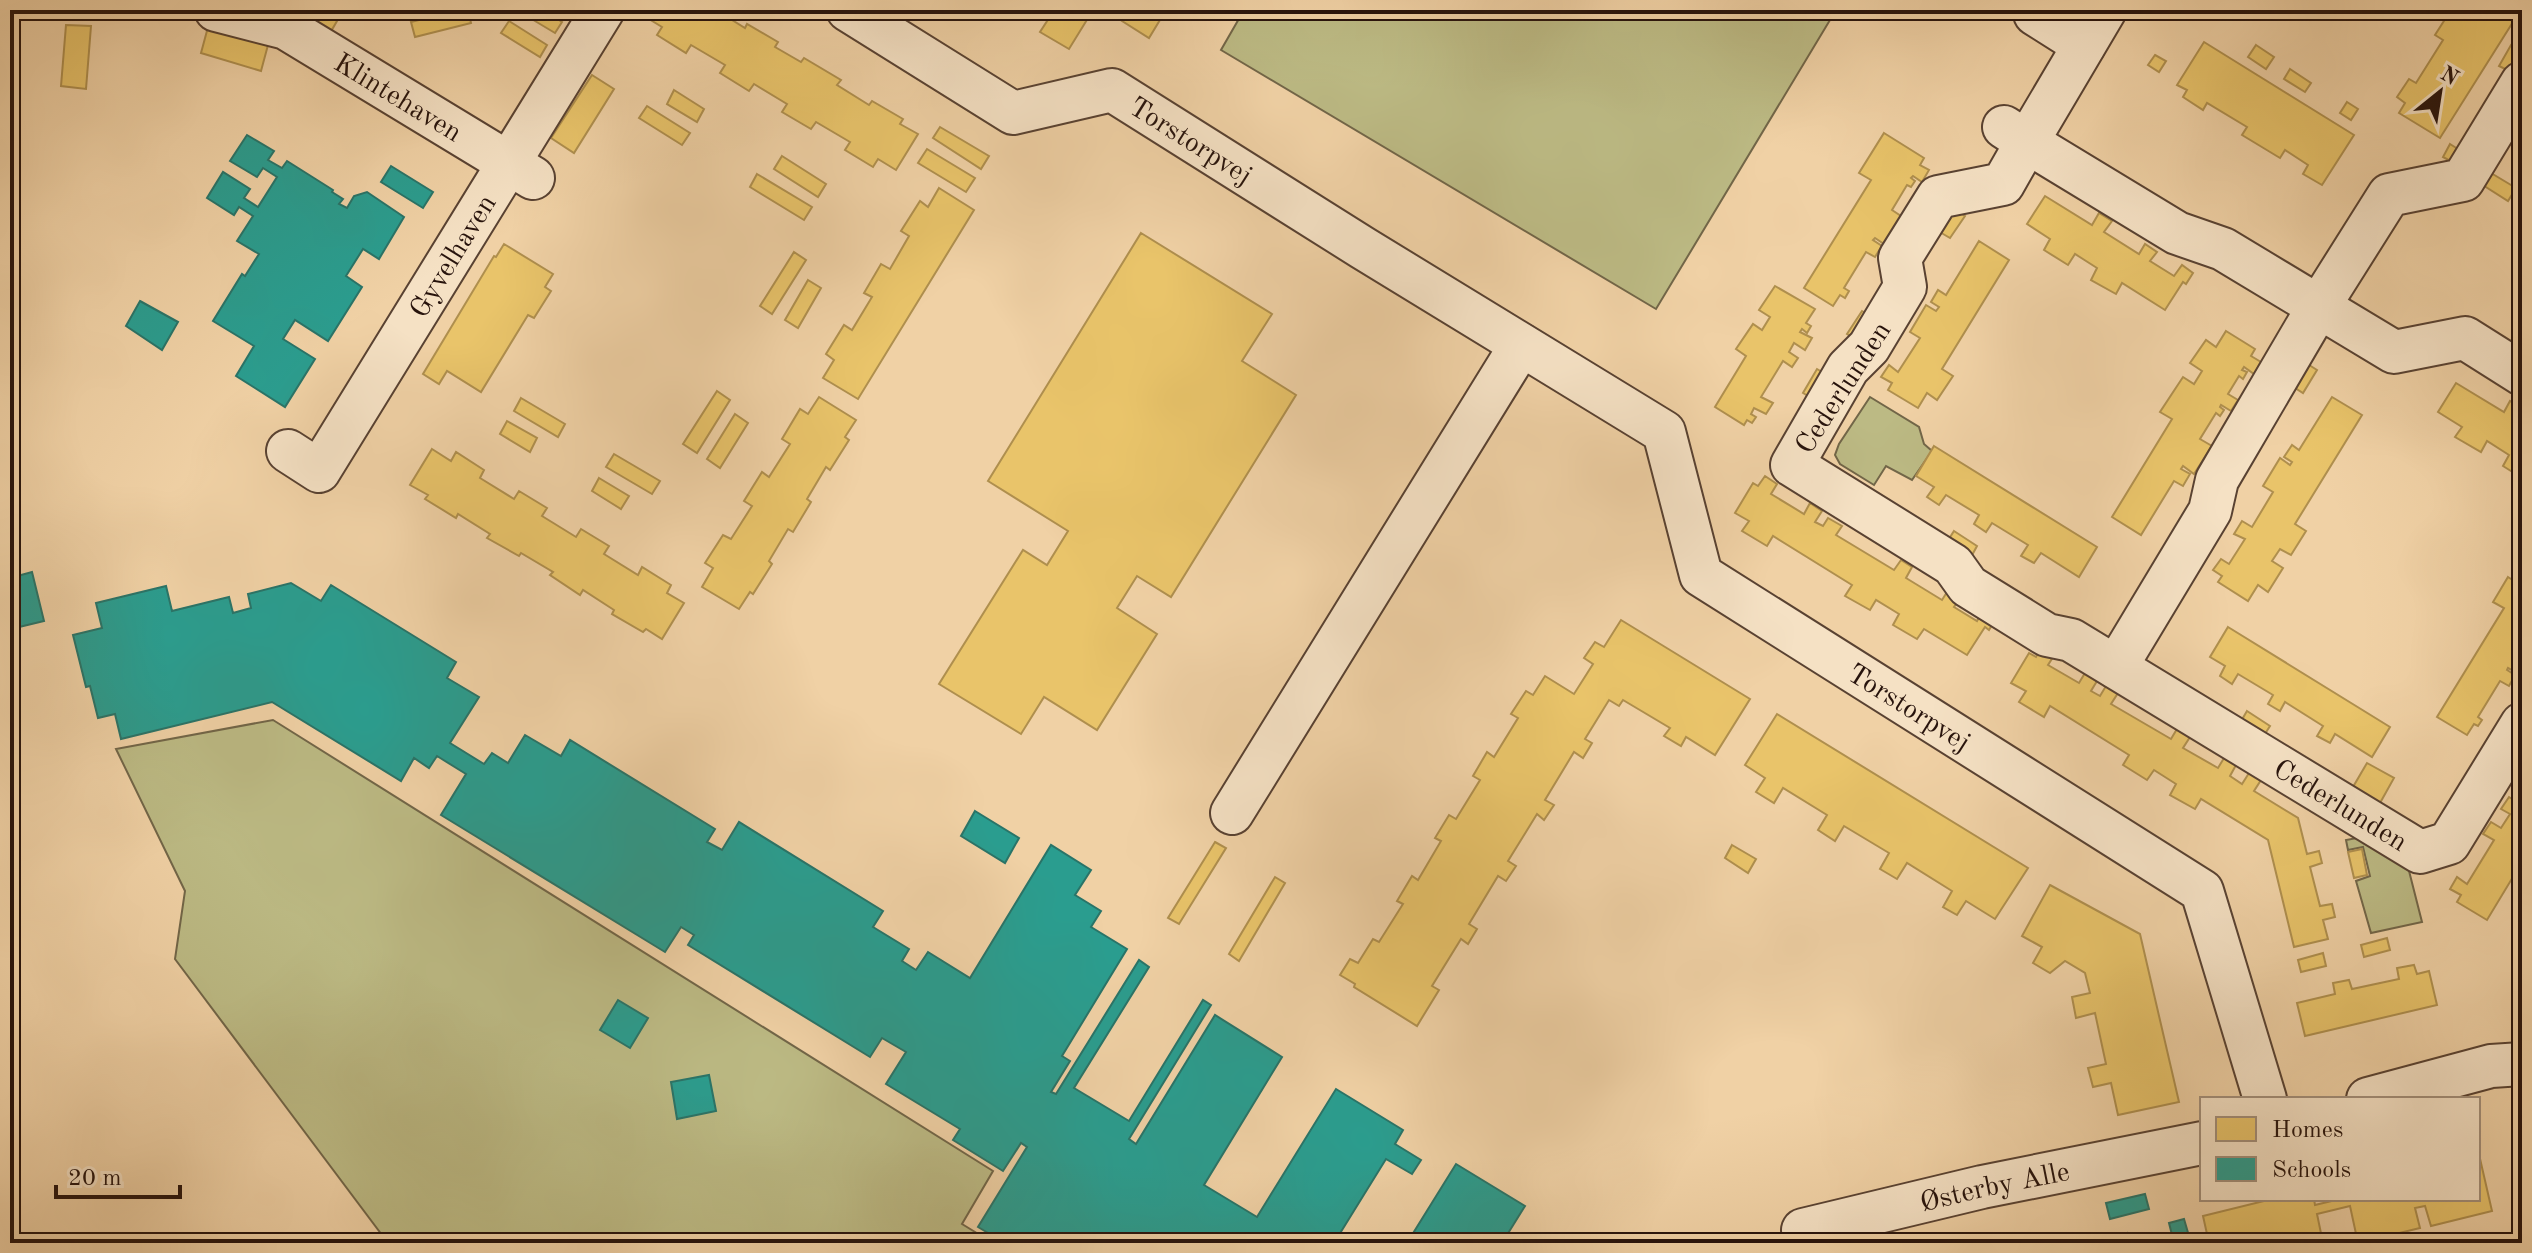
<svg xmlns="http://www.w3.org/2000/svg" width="2532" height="1253" font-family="'Old Standard TT',serif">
  <rect width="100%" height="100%" fill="#f0d1a5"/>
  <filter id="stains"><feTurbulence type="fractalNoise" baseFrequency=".0025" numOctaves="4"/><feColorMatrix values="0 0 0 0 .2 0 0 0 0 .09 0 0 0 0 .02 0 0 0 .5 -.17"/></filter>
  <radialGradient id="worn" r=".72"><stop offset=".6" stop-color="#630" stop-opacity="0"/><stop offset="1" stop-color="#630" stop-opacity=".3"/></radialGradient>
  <g fill="#bcba84" stroke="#726648" stroke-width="2">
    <path d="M1244 10H1836L1656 309 1221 50Z"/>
    <path d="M1870 397 1919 427 1924 444 1932 451 1912 480 1886 466 1874 485 1840 464 1835 455 1839 444Z"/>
    <path d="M273 720 993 1171 962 1224 993 1243H388L175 959 185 891 116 749Z"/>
    <path d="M2357 838 2408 867 2422 922 2371 933 2356 881 2370 876 2363 847 2348 850 2346 840Z"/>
  </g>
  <g fill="#e9c46a" stroke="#af8f4e" stroke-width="2">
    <path d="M292 10H319L337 21 330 33Z"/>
    <path d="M458 10H468L471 23 415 37 411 22Z"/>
    <path d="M528 10H544L562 22 555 33 525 15Z"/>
    <path d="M648 10H716L745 28 747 24 778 42 775 47 801 62 804 58 841 80 837 85 869 105 872 101 903 119 900 124 918 134 896 170 878 159 873 167 845 150 850 142 816 122 811 129 782 112 787 104 754 84 749 91 720 73 725 65 691 45 686 53 657 35 662 27 644 16Z"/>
    <path d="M1043 10H1093L1069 49 1040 32 1051 15Z"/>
    <path d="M1129 10H1166L1149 38 1122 21Z"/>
    <path d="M2451 10H2512L2518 14 2440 138 2399 113 2405 103 2397 97 2409 79 2416 83 2443 40 2435 35Z"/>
    <path d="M509 21 547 45 540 57 501 33Z"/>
    <path d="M66 25 91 26 86 89 61 86Z"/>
    <path d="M208 27 268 45 261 71 201 53Z"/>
    <path d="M2204 42 2354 135 2322 185 2303 174 2308 165 2285 150 2280 158 2242 135 2247 127 2207 103 2203 110 2183 97 2187 90 2177 85Z"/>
    <path d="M2256 45 2274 57 2266 69 2248 57Z"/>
    <path d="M2511 45 2522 51 2511 72 2499 66Z"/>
    <path d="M2155 55 2166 61 2159 72 2148 65Z"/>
    <path d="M2290 69 2311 83 2305 92 2284 79Z"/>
    <path d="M592 75 614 89 574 153 551 138Z"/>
    <path d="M674 90 704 109 697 122 667 104Z"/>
    <path d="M2347 102 2358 109 2351 120 2340 113Z"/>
    <path d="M647 106 690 133 682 145 639 118Z"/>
    <path d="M940 127 989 156 981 169 933 138Z"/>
    <path d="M1884 133 1924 158 1920 165 1929 170 1922 182 1913 176 1911 178 1915 181 1911 187 1907 185 1892 210 1904 218 1887 246 1875 238 1873 240 1882 246 1875 257 1866 252 1844 288 1849 291 1845 298 1840 295 1833 306 1804 288 1871 180 1859 173Z"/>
    <path d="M2450 144 2461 151 2454 163 2443 157Z"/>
    <path d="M927 149 975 178 966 192 918 163Z"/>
    <path d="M782 156 826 184 818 197 774 169Z"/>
    <path d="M2486 170 2516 188 2508 201 2478 182Z"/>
    <path d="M757 174 812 207 804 220 750 187Z"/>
    <path d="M939 188 974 210 858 399 823 378 834 360 826 354 844 325 852 330 872 297 864 293 881 264 890 269 909 236 901 231 920 201 928 207Z"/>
    <path d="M2045 196 2092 225 2099 213 2112 221 2104 232 2139 254 2145 244 2157 252 2150 261 2174 276 2182 265 2193 273 2186 284 2183 282 2165 310 2122 283 2116 294 2091 280 2097 268 2075 254 2068 265 2044 250 2050 239 2027 224Z"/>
    <path d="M1953 208 1965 216 1950 238 1938 231Z"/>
    <path d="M1141 233 1272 314 1242 361 1296 395 1171 597 1137 576 1117 608 1157 634 1097 730 1044 697 1021 734 939 684 1023 550 1047 565 1068 531 988 481Z"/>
    <path d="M1979 241 2009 260 1942 369 1953 376 1937 400 1927 393 1918 408 1888 390 1892 383 1881 377 1889 365 1898 372 1920 338 1910 332 1926 305 1936 311 1939 307 1931 302 1938 290 1946 295Z"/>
    <path d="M504 244 553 274 545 287 551 291 534 318 528 315 481 392 447 371 439 384 423 374 494 256 496 257Z"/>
    <path d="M794 252 806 260 772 314 760 306Z"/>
    <path d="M808 280 821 288 798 328 785 320Z"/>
    <path d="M1775 286 1815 309 1806 323 1811 326 1807 333 1802 329 1800 332 1812 338 1805 350 1794 343 1789 352 1798 358 1792 367 1783 361 1761 397 1773 403 1766 414 1754 408 1751 414 1756 417 1752 423 1747 420 1744 425 1715 407 1746 356 1736 349 1753 324 1762 330 1770 317 1759 310Z"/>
    <path d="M1862 311 1874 318 1860 342 1847 334Z"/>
    <path d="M2226 331 2255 349 2251 356 2261 362 2254 374 2244 367 2242 370 2247 372 2243 379 2239 376 2228 394 2238 400 2231 411 2221 405 2220 407 2224 410 2220 416 2216 413 2200 439 2212 446 2194 474 2183 466 2181 469 2190 474 2183 486 2174 481 2141 535 2112 517 2172 419 2160 412 2183 377 2194 384 2202 371 2190 363 2206 340 2216 347Z"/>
    <path d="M2306 363 2317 370 2303 393 2292 386Z"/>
    <path d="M1817 369 1829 376 1815 400 1803 393Z"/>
    <path d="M2456 383 2504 412 2510 401 2522 408 2516 419 2522 423V478L2503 466 2509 455 2487 441 2481 452 2455 437 2462 427 2438 412Z"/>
    <path d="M717 391 730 400 697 453 683 444Z"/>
    <path d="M819 397 856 420 845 437 849 440 830 470 826 467 807 499 811 502 793 532 788 529 769 561 772 564 753 594 750 592 739 609 702 587 713 568 705 563 723 535 731 539 752 506 744 501 762 472 769 477 790 444 782 439 800 409 808 414Z"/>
    <path d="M2332 397 2362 415 2295 524 2306 531 2291 555 2280 549 2272 561 2283 568 2268 592 2258 585 2248 601 2218 582 2222 576 2213 570 2221 559 2229 564 2245 539 2234 534 2242 521 2252 527 2273 492 2263 486 2280 458 2290 465 2292 462 2284 457 2292 445 2299 450Z"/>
    <path d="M521 398 565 424 558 437 514 411Z"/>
    <path d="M735 414 748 423 720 468 707 459Z"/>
    <path d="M507 421 537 438 530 452 500 434Z"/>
    <path d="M1934 446 2097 547 2079 577 2041 553 2034 563 2021 556 2028 545 1992 523 1986 532 1974 524 1979 515 1946 495 1939 505 1927 497 1934 487 1916 476Z"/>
    <path d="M432 449 451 461 456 452 484 470 480 478 514 499 519 491 547 508 542 516 576 537 581 529 609 546 604 554 638 575 642 567 671 585 667 593 684 603 662 639 646 629 643 632 612 614 614 610 583 590 580 595 550 575 553 572 521 553 519 556 487 538 490 534 458 514 456 518 425 499 428 495 410 485Z"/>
    <path d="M614 454 660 481 652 494 606 467Z"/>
    <path d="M1765 476 1777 484 1771 494 1804 514 1810 503 1822 511 1815 522 1823 526 1828 518 1842 526 1836 535 1894 570 1901 560 1912 567 1906 578 1942 600 1949 589 1961 597 1954 607 1977 621 1983 610 1996 618 1989 630 1985 627 1967 655 1924 629 1917 639 1893 625 1899 614 1876 600 1870 610 1845 596 1852 585 1773 536 1767 546 1742 531 1749 521 1735 513 1753 483 1758 486Z"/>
    <path d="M599 478 629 496 621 509 592 491Z"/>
    <path d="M1954 531 1977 546 1971 557 1947 542Z"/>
    <path d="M2508 577 2519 584 2522 579V672L2520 675 2508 668 2507 670 2515 675 2509 686 2500 681 2478 717 2482 720 2478 726 2474 724 2467 735 2437 717 2504 608 2493 602Z"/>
    <path d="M1621 620 1750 699 1715 755 1686 737 1681 746 1664 736 1670 728 1623 700 1619 706 1609 700 1585 739 1592 743 1583 758 1574 752 1545 800 1554 805 1544 820 1537 814 1508 861 1516 866 1506 881 1498 876 1469 924 1477 929 1468 944 1461 939 1432 986 1439 990 1417 1026 1354 987 1355 984 1340 975 1350 959 1358 963 1373 939 1379 942 1403 904 1397 901 1412 876 1418 880 1441 841 1435 838 1449 815 1456 819 1480 780 1473 776 1487 752 1494 757 1518 718 1511 714 1526 691 1533 695 1545 676 1574 694 1593 664 1584 658 1595 642 1604 647Z"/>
    <path d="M2228 627 2390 727 2372 757 2335 734 2330 743 2317 736 2323 726 2285 702 2280 711 2268 704 2273 695 2238 674 2232 684 2220 676 2225 666 2210 657Z"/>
    <path d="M2042 646 2055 654 2048 665 2079 683 2085 673 2097 681 2091 691 2100 696 2106 686 2118 693 2111 704 2171 739 2177 729 2190 737 2183 748 2218 768 2224 758 2236 765 2230 776 2242 784 2249 773 2261 780 2254 791 2298 818 2307 854 2319 851 2322 863 2310 867 2320 906 2332 904 2335 917 2323 920 2328 939 2294 947 2268 840 2201 799 2195 809 2170 795 2176 784 2154 770 2147 780 2123 765 2129 755 2050 706 2044 717 2019 702 2026 691 2011 683 2029 653 2036 657Z"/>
    <path d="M2247 711 2270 726 2263 737 2240 723Z"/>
    <path d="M1777 714 2028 868 1995 919 1966 901 1957 915 1943 907 1952 891 1907 863 1897 879 1880 869 1889 853 1844 826 1835 841 1818 830 1827 815 1783 788 1774 803 1756 792 1765 778 1745 765Z"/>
    <path d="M2367 763 2394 778 2380 803 2353 787Z"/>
    <path d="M2522 794V862L2487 920 2457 902 2461 895 2450 889 2457 877 2467 884 2494 840 2483 834 2491 822 2501 828 2510 814 2501 809 2509 797 2517 802Z"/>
    <path d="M1215 842 1226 848 1179 924 1168 918Z"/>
    <path d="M1732 845 1756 859 1748 873 1725 858Z"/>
    <path d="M2362 849 2367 875 2354 878 2348 852Z"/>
    <path d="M1275 877 1285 883 1239 961 1229 954Z"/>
    <path d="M2050 885 2140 934 2179 1102 2118 1115 2111 1083 2093 1087 2088 1068 2106 1064 2095 1013 2076 1018 2072 997 2090 993 2085 973 2065 961 2050 973 2033 963 2042 947 2022 936Z"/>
    <path d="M2387 938 2390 950 2364 957 2361 945Z"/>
    <path d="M2323 953 2326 966 2301 972 2298 960Z"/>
    <path d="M2414 965 2417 974 2429 971 2437 1005 2305 1036 2297 1003 2335 994 2333 983 2349 980 2352 989 2399 979 2397 968Z"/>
    <path d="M2478 1150 2492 1211 2431 1226 2425 1206 2415 1208 2420 1228 2358 1243 2350 1206 2317 1214 2323 1243H2209L2203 1216 2272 1199H2314L2315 1205 2340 1199H2478Z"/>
  </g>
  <g fill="#2a9d8f" stroke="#297468" stroke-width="2">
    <path d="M247 135 274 151 268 160 282 168 287 161 333 190 332 192 343 199 339 204 347 208 354 196 367 192 404 217 379 259 363 249 346 276 362 287 328 341 295 320 283 339 315 359 285 407 236 376 254 346 213 321 242 274 245 276 259 254 237 241 253 216 239 207 234 215 207 198 223 172 250 189 244 198 258 207 277 177 263 168 257 177 230 161Z"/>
    <path d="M391 166 433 192 423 208 381 182Z"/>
    <path d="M140 301 178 322 162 350 126 326Z"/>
    <path d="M32 572 44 621 15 628 10 606V578Z"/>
    <path d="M291 583 321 601 331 585 456 662 447 678 479 697 450 743 484 764 492 753 508 763 525 735 561 756 570 740 715 829 707 842 722 850 739 822 883 911 873 927 909 949 902 961 916 970 928 952 970 978 1051 845 1091 870 1075 895 1101 911 1091 927 1127 949 1062 1056 1070 1061 1051 1092 1056 1094 1139 960 1149 967 1074 1088 1129 1121 1203 1000 1211 1005 1129 1139 1136 1144 1215 1015 1282 1057 1204 1185 1257 1217 1336 1089 1403 1130 1395 1144 1421 1160 1412 1174 1386 1159 1334 1243H1114L1109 1240 1106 1243H1005L978 1227 1027 1147 1021 1143 1003 1171 953 1140 960 1129 886 1084 906 1052 882 1038 870 1057 688 945 694 935 681 927 665 952 441 815 466 774 437 756 429 768 414 758 401 781 272 702 121 739 115 714 98 718 90 686 86 687 73 635 102 628 96 603 166 586 172 611 229 597 233 613 251 608 248 594Z"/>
    <path d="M975 811 1019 838 1005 863 961 836Z"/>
    <path d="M618 1000 648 1018 630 1048 600 1030Z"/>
    <path d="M709 1075 716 1111 677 1119 671 1082Z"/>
    <path d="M1456 1164 1525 1206 1502 1243H1407Z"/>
    <path d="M2145 1194 2149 1209 2110 1219 2106 1203Z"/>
    <path d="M2184 1219 2191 1243H2174L2169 1223Z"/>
    <path d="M2127 1233 2129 1243H2082Z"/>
  </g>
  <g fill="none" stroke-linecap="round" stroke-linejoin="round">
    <g stroke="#594232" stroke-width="46">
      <g id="minor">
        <path id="s1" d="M216 10 286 28 533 178"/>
        <path id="s2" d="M848 10 1013 113 1112 90 1363 248 1664 432 1701 575 2202 891 2265 1099"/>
        <path d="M2105 10 2027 142 2177 233 2223 249 2394 352 2465 338 2522 374"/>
        <path d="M2035 14 2084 45"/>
        <path id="s3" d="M2004 127 2027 142 2003 184 1938 197 1900 258 1905 287 1869 347 1848 368 1792 465 1953 565 1968 586 2047 635 2071 640 2420 852 2449 843 2522 724"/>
        <path id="s4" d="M288 451 319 471 603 10"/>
        <path d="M2116 667 2210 511 2217 480 2319 306 2389 195 2463 180 2522 83"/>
        <path d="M1232 813 1521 345"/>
        <path d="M2368 1099 2491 1066 2522 1064"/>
        <path id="s5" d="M1806 1243 1803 1230 1982 1187 2202 1143"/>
      </g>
    </g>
    <use href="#minor" stroke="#f5e1c4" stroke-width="42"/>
  </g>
  <g text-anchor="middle" stroke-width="8" stroke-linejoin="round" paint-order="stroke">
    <g font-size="28" fill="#27130c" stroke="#f5e1c4">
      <text dy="10" stroke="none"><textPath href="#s1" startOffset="204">Klintehaven</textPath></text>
      <text dy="10" stroke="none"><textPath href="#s2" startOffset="390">Torstorpvej</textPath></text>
      <text dy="10" stroke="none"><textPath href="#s4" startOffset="290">Gyvelhaven</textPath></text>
      <text transform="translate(1842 387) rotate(-57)" y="10">Cederlunden</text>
      <text dy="10" stroke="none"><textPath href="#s2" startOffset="1340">Torstorpvej</textPath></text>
      <text dy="10" stroke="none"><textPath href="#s3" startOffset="1104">Cederlunden</textPath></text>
      <text dy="10" stroke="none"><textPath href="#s5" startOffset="210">Østerby Alle</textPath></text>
    </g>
  </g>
  <rect width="2532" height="1253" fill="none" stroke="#f0d1a5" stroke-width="40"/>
  <rect x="12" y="12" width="2508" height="1229" fill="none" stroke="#27130c" stroke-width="4"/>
  <rect x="20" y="20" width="2492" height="1213" fill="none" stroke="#27130c" stroke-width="2"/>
  <rect x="2200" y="1097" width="280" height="104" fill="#f5e1c4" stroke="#a38f7a" stroke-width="2"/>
  <rect x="2216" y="1117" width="40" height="24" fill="#e9c46a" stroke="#a38f7a" stroke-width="2"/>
  <text x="2272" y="1137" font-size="24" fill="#27130c">Homes</text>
  <rect x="2216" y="1157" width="40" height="24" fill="#2a9d8f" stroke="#a38f7a" stroke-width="2"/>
  <text x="2272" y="1177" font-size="24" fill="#27130c">Schools</text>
  <g transform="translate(2440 92) rotate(30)" stroke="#f5e1c4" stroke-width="6" paint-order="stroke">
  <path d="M0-6L14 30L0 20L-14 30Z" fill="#27130c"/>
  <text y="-12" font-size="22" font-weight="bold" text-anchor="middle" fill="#27130c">N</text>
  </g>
  <path d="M56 1185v12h124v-12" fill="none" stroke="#27130c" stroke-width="4"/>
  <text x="68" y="1185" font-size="24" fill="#27130c" stroke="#f5e1c4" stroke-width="6" paint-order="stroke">20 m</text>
  <rect width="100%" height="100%" filter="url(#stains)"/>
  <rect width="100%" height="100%" fill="url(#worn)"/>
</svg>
